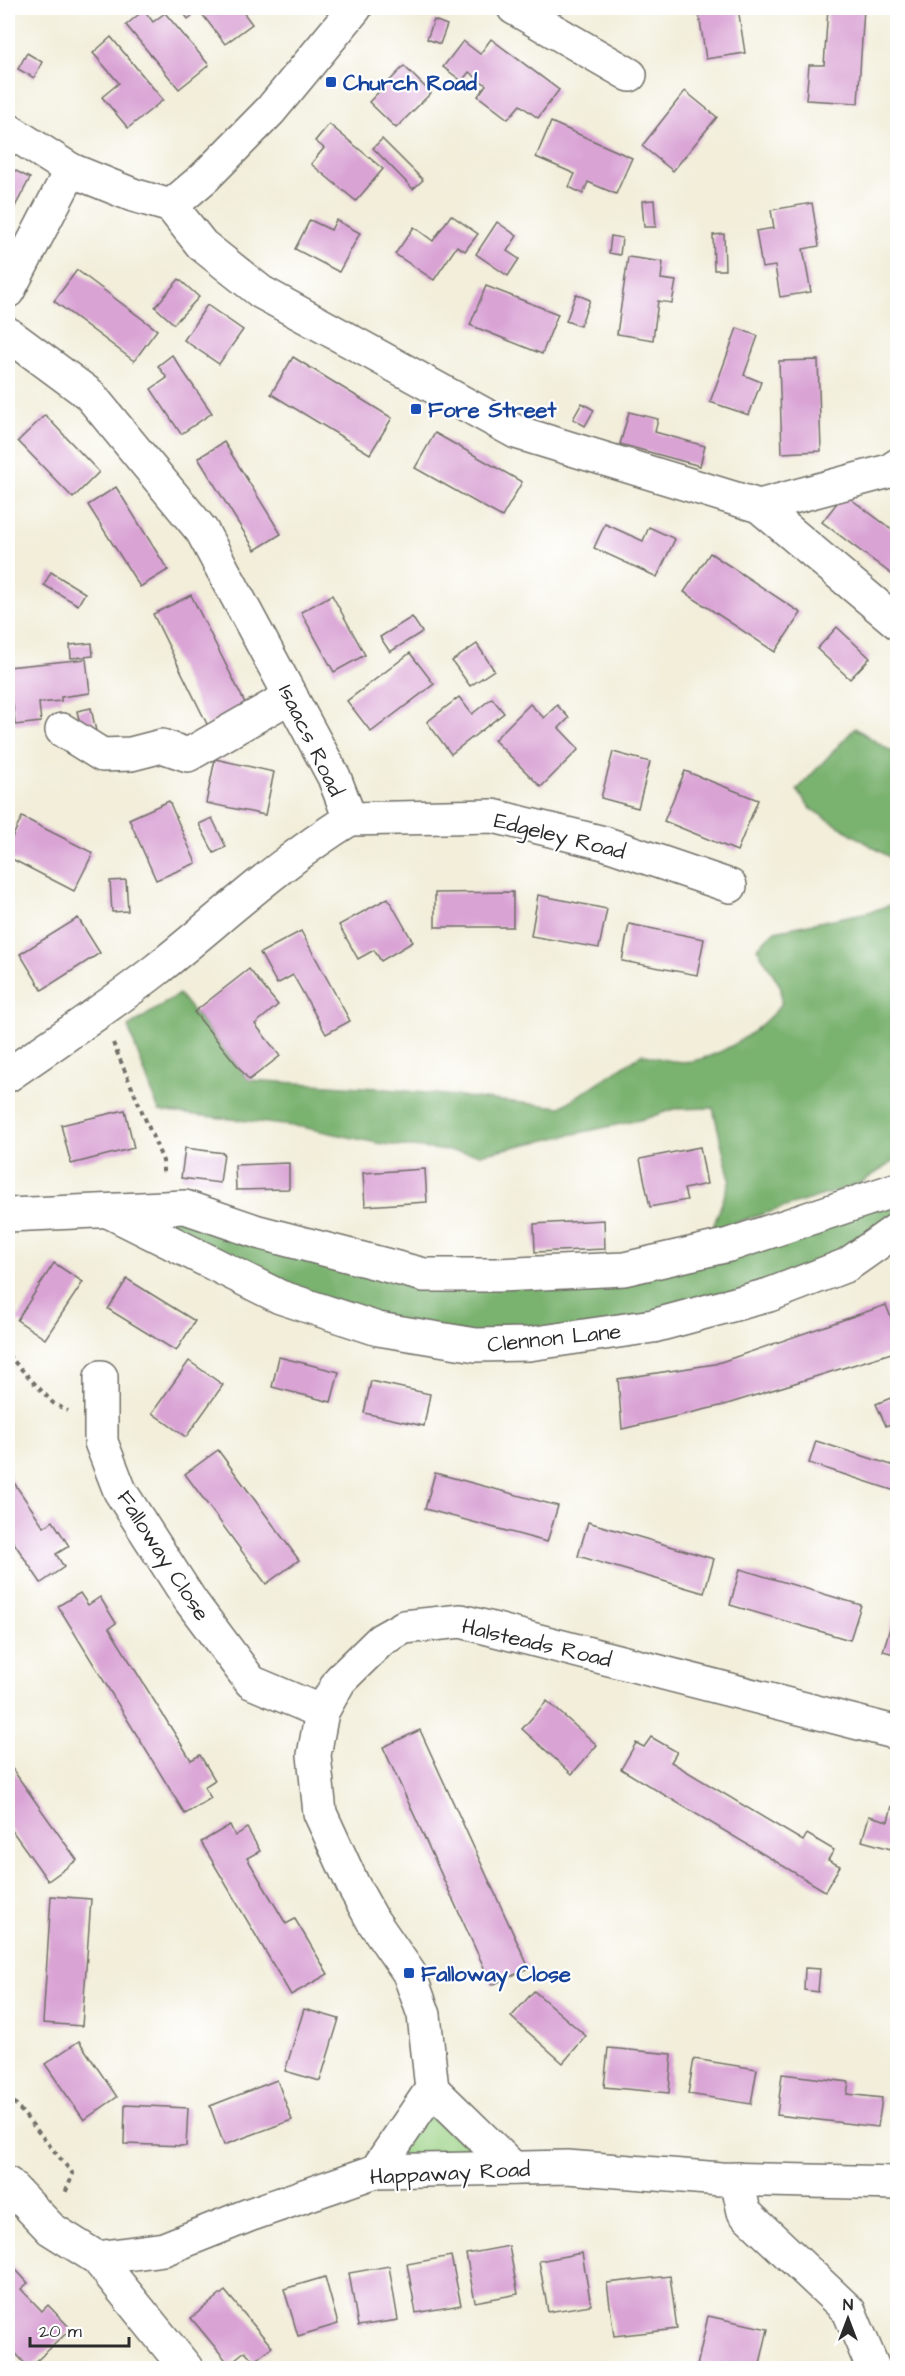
<svg xmlns="http://www.w3.org/2000/svg" width="905" height="2376" font-family="'Architects Daughter',sans-serif">
  <rect width="100%" height="100%" fill="#fff"/>
  <filter id="ink" filterUnits="userSpaceOnUse"><feTurbulence type="fractalNoise" baseFrequency=".0167" numOctaves="2"/><feDisplacementMap in="SourceGraphic" scale="12" xChannelSelector="R" yChannelSelector="G"/><feConvolveMatrix kernelMatrix="1 2 1 2 8 2 1 2 1" color-interpolation-filters="sRGB"/></filter>
  <filter id="wash" filterUnits="userSpaceOnUse"><feTurbulence type="fractalNoise" baseFrequency=".008" numOctaves="4" result="noise"/><feDisplacementMap in="SourceGraphic" scale="24" xChannelSelector="R" yChannelSelector="G"/><feGaussianBlur stdDeviation="1.35" result="paint"/><feColorMatrix in="noise" values="0 0 0 0 0 0 0 0 0 0 0 0 0 0 0 0 0 1.4 0 .05"/><feComposite in="paint" operator="in"/></filter>
  <g filter="url(#wash)">
    <rect width="100%" height="100%" fill="#f2eeda"/>
    <path fill="#98d082" stroke="#627e56" stroke-width="1.5" d="M432 2089 513 2168 376 2171Z"/>
    <g fill="#7ab270" stroke="#526e4e" stroke-width="1.5">
      <path d="M855 728 897 755V862L811 809 797 790Z"/>
      <path d="M897 902V1159L859 1184 712 1230 730 1180 713 1108 674 1109 644 1119 481 1154 382 1144 302 1127 159 1111 128 1027 179 994 249 1080 377 1088 561 1107 642 1054C659 1058 679 1065 697 1060 729 1052 759 1030 781 1005V987L757 948 775 931 873 911Z"/>
      <path d="M898 1189 897 1229 847 1265 529 1344 378 1329 107 1211 185 1207 423 1275 624 1269Z"/>
    </g>
    <g id="blocks">
      <g fill="#d9a3d4">
        <path d="M180 8H240L252 24 225 44 199 10 188 19Z"/>
        <path d="M698 8H738L745 53 706 59Z"/>
        <path d="M828 8H864L858 103 806 100 809 65H824Z"/>
        <path d="M144 10 153 22 165 13 209 65 179 89 126 25Z"/>
        <path d="M434 20 447 25 440 44 427 39Z"/>
        <path d="M111 37 163 100 128 128 102 97 119 83 93 53Z"/>
        <path d="M491 39 559 90 538 118 520 105 508 119 478 96 486 85 469 72 462 81 443 67 463 41 480 54Z"/>
        <path d="M27 53 42 62 34 78 18 69Z"/>
        <path d="M404 66 431 93 396 128 369 102Z"/>
        <path d="M685 91 717 117 673 171 642 146Z"/>
        <path d="M551 122 632 158 616 194 588 182 583 194 569 187 575 174 536 157Z"/>
        <path d="M329 124 383 169 356 201 311 164 324 148 315 141Z"/>
        <path d="M382 139 423 180 413 189 373 148Z"/>
        <path d="M8 167 30 178 8 220Z"/>
        <path d="M654 200 656 227H644L642 201Z"/>
        <path d="M812 203 819 246 803 249 811 292 780 297 775 266 762 268 756 231 774 228 771 210Z"/>
        <path d="M451 215 478 234 465 251 457 246 434 280 395 254 414 227 433 241Z"/>
        <path d="M310 220 331 230 336 220 360 233 339 272 295 249Z"/>
        <path d="M497 222 517 236 507 251 519 259 508 276 476 254Z"/>
        <path d="M724 234 725 270H714L713 235Z"/>
        <path d="M611 236 622 238 620 255 609 253Z"/>
        <path d="M628 257 663 262 661 279 676 281 672 303 658 301 653 340 617 334Z"/>
        <path d="M77 270 157 330 134 361 54 301Z"/>
        <path d="M179 279 199 297 174 324 155 307Z"/>
        <path d="M486 286 558 314 542 354 470 325Z"/>
        <path d="M576 294 590 300 580 326 566 321Z"/>
        <path d="M207 305 243 330 219 364 184 340Z"/>
        <path d="M737 328 758 336 744 375 761 382 749 415 710 402Z"/>
        <path d="M172 355 212 413 181 434 151 389 167 378 158 366Z"/>
        <path d="M293 357 392 418 370 454 271 394Z"/>
        <path d="M818 360 821 451 782 453 779 361Z"/>
        <path d="M582 403 594 410 585 426 573 419Z"/>
        <path d="M629 412 658 419 655 432 705 446 700 466 620 444Z"/>
        <path d="M45 415 99 472 73 498 18 441Z"/>
        <path d="M435 433 522 482 502 517 415 468Z"/>
        <path d="M224 442 281 534 255 550 198 458Z"/>
        <path d="M116 487 168 570 140 587 88 505Z"/>
        <path d="M844 494 898 534V579L822 522Z"/>
        <path d="M605 524 643 541 649 527 675 539 657 577 594 548Z"/>
        <path d="M710 553 801 613 775 652 684 592Z"/>
        <path d="M51 572 85 593 78 605 44 585Z"/>
        <path d="M191 595 247 707 208 726 153 614Z"/>
        <path d="M332 595 365 655 334 672 301 612Z"/>
        <path d="M412 617 422 632 390 652 380 637Z"/>
        <path d="M837 627 870 658 850 679 817 649Z"/>
        <path d="M92 643 93 656 71 658 70 645Z"/>
        <path d="M477 644 494 670 470 686 452 661Z"/>
        <path d="M410 653 434 684 371 732 347 701Z"/>
        <path d="M86 659 90 693 61 697V701L39 703 41 722 15 725 13 704 8 705V667Z"/>
        <path d="M459 697 472 714 492 698 504 713 451 754 427 722Z"/>
        <path d="M530 704 544 718 557 705 569 718 559 728 579 749 541 787 494 740Z"/>
        <path d="M91 708 97 736 83 739 77 711Z"/>
        <path d="M613 752 650 762 638 808 601 798Z"/>
        <path d="M215 759 274 772 265 815 206 803Z"/>
        <path d="M685 771 758 800 737 851 664 821Z"/>
        <path d="M169 801 196 863 156 880 129 819Z"/>
        <path d="M22 817 93 853 74 891 8 857V846Z"/>
        <path d="M212 818 226 847 214 853 199 824Z"/>
        <path d="M126 880 128 911 112 912 110 881Z"/>
        <path d="M513 892V927H435V893Z"/>
        <path d="M538 895 607 909 599 948 531 936Z"/>
        <path d="M388 898 413 942 381 961 374 950 358 959 339 925Z"/>
        <path d="M78 918 100 953 42 990 20 954Z"/>
        <path d="M629 924 704 939 697 975 622 961Z"/>
        <path d="M301 931 350 1021 326 1034 293 975 277 984 260 953Z"/>
        <path d="M249 969 278 1005 255 1024 280 1056 249 1080 194 1012Z"/>
        <path d="M125 1110 134 1148 71 1164 61 1125Z"/>
        <path d="M700 1147 707 1184 684 1189 687 1200 650 1207 640 1159Z"/>
        <path d="M185 1148 224 1153 220 1183 181 1178Z"/>
        <path d="M289 1163V1189L236 1190 235 1165Z"/>
        <path d="M425 1169 427 1202 365 1206 363 1173Z"/>
        <path d="M604 1220 605 1249 535 1252 534 1224Z"/>
        <path d="M54 1263 83 1282 45 1339 17 1320Z"/>
        <path d="M127 1279 195 1321 176 1351 108 1309Z"/>
        <path d="M886 1305 898 1335V1351L724 1405 622 1429 618 1379 715 1364Z"/>
        <path d="M279 1357 339 1372 331 1402 272 1387Z"/>
        <path d="M189 1361 223 1385 186 1437 152 1413Z"/>
        <path d="M371 1381 430 1394 424 1426 364 1413Z"/>
        <path d="M898 1395V1421L886 1426 876 1404Z"/>
        <path d="M816 1441 898 1467V1492L809 1463Z"/>
        <path d="M218 1450 299 1560 266 1584 185 1474Z"/>
        <path d="M435 1473 558 1506 547 1542 425 1509Z"/>
        <path d="M8 1474 44 1527 53 1521 69 1546 56 1554 64 1567 41 1583 8 1534Z"/>
        <path d="M588 1522 714 1559 704 1593 578 1556Z"/>
        <path d="M740 1569 861 1605 850 1640 730 1605Z"/>
        <path d="M80 1593 88 1605 100 1597 116 1623 109 1628 191 1760 200 1755 215 1780 204 1787 211 1798 185 1814 58 1606Z"/>
        <path d="M893 1618 898 1619V1655L883 1651Z"/>
        <path d="M547 1701 597 1745 572 1774 522 1729Z"/>
        <path d="M420 1730 529 1968 492 1985 383 1747Z"/>
        <path d="M651 1737 677 1752 671 1762 803 1841 807 1834 834 1850 828 1860 840 1866 825 1891 621 1769 636 1743 644 1747Z"/>
        <path d="M8 1763 77 1860 48 1881 8 1825Z"/>
        <path d="M892 1806 898 1808V1851L862 1841 869 1816 888 1821Z"/>
        <path d="M230 1825 235 1836 247 1828 260 1851 247 1858 286 1924 295 1919 328 1974 291 1995 201 1842Z"/>
        <path d="M51 1896 91 1899 82 2026 43 2023Z"/>
        <path d="M805 1968 820 1969 818 1992 804 1990Z"/>
        <path d="M534 1991 586 2036 563 2063 511 2017Z"/>
        <path d="M304 2009 339 2019 320 2081 285 2071Z"/>
        <path d="M79 2041 117 2097 84 2120 45 2064Z"/>
        <path d="M608 2048 672 2054 669 2093 604 2087Z"/>
        <path d="M694 2059 757 2069 751 2104 688 2094Z"/>
        <path d="M782 2074 849 2082 847 2094 882 2098 878 2127 777 2115Z"/>
        <path d="M277 2080 292 2120 224 2145 210 2106Z"/>
        <path d="M125 2105 188 2108 186 2146 124 2144Z"/>
        <path d="M509 2246 518 2294 475 2302 466 2254Z"/>
        <path d="M582 2253 591 2305 548 2312 539 2261Z"/>
        <path d="M451 2256 461 2305 416 2313 407 2264Z"/>
        <path d="M8 2261 28 2283 21 2289 42 2311 48 2305 71 2329 29 2368 8 2345Z"/>
        <path d="M389 2266 398 2320 358 2326 349 2273Z"/>
        <path d="M670 2276 677 2329 614 2336 607 2283Z"/>
        <path d="M325 2277 338 2324 298 2336 284 2289Z"/>
        <path d="M225 2291 272 2347 254 2361 245 2351 229 2364 191 2318Z"/>
        <path d="M708 2316 768 2329 759 2368H709L697 2366Z"/>
        <path d="M103 2363 116 2368H101Z"/>
      </g>
    </g>
  </g>
  <g filter="url(#ink)">
    <use href="#blocks" fill-opacity="0" stroke="#716f68" stroke-width="1.5"/>
    <g fill="none" stroke-linecap="round" stroke-linejoin="round">
      <g stroke="#716f68" stroke-width="36">
        <g id="minor">
          <path d="M514 8 630 75"/>
          <path d="M8 130 71 170 133 195 171 206 202 245 261 292 516 432 759 506 898 623"/>
          <path d="M171 206 205 177 270 111 355 8"/>
          <path d="M8 291 71 170"/>
          <path d="M8 334 89 394 202 531 334 777 350 819C280 862 220 919 156 970 108 1007 58 1041 8 1075"/>
          <path d="M759 506 889 471 898 465"/>
          <path d="M62 730 102 755 131 754 162 746 188 755 291 696"/>
          <path d="M350 819 493 816 604 843 730 886"/>
          <path d="M108 1211 280 1297 378 1329 476 1345 529 1344 653 1326 769 1295 847 1265 898 1229"/>
          <path d="M8 1215 185 1207 258 1232 424 1275H498L624 1269 729 1245 898 1189"/>
          <path d="M101 1377V1442L120 1491 190 1600 251 1682 322 1712"/>
          <path d="M432 2089 424 2015 409 1973 373 1921 353 1885 320 1813 314 1755 322 1712 340 1680 381 1640 404 1627 461 1621 898 1733"/>
          <path d="M376 2171 432 2089 513 2168"/>
          <path d="M737 2179 744 2212 849 2311 873 2368"/>
          <path d="M8 2184 51 2229 97 2258 186 2368"/>
          <path d="M97 2258 164 2249 249 2215 376 2171 567 2167 721 2179 898 2183"/>
        </g>
      </g>
      <g stroke="#716f68" stroke-width="4" stroke-dasharray="4.5 4.5" stroke-linecap="butt">
        <path d="M113 1043 163 1161V1176"/>
        <path d="M8 1355 53 1403 68 1411"/>
        <path d="M8 1902 11 1907 8 1965"/>
        <path d="M8 2095 73 2174 64 2196"/>
      </g>
      <use href="#minor" stroke="#fff" stroke-width="33"/>
    </g>
  </g>
  <g fill="#1a4fb4" stroke="#fff" stroke-width="2">
    <rect x="325" y="76" width="12" height="12" rx="3"/>
    <rect x="410" y="403" width="12" height="12" rx="3"/>
    <rect x="403" y="1967" width="12" height="12" rx="3"/>
  </g>
  <g text-anchor="middle" stroke-width="4.5" stroke-linejoin="round" paint-order="stroke">
    <g font-size="22" font-weight="bold" fill="#164399" stroke="#fff" text-anchor="start">
      <text x="343" y="90">Church Road</text>
      <text x="428" y="417">Fore Street</text>
      <text x="421" y="1981">Falloway Close</text>
    </g>
    <g font-size="22" fill="#2b2b2b" stroke="#fff">
      <text transform="translate(312 740) rotate(64)" y="8">Isaacs Road</text>
      <text transform="translate(560 835) rotate(14)" y="8">Edgeley Road</text>
      <text transform="translate(554 1337) rotate(-6)" y="8">Clennon Lane</text>
      <text transform="translate(164 1555) rotate(57)" y="8">Falloway Close</text>
      <text transform="translate(537 1642) rotate(13)" y="8">Halsteads Road</text>
      <text transform="translate(450 2172) rotate(-3)" y="8">Happaway Road</text>
    </g>
  </g>
  <rect width="905" height="2376" fill="none" stroke="#fff" stroke-width="30"/>
  <g transform="translate(848 2319)" stroke="#ffffff" stroke-width="4.5" paint-order="stroke">
  <path d="M0-4.5L10 22L0 15L-10 22Z" fill="#2b2b2b"/>
  <text y="-9" font-size="16" font-weight="bold" text-anchor="middle" fill="#2b2b2b">N</text>
  </g>
  <path d="M30 2337v9h99v-9" fill="none" stroke="#2b2b2b" stroke-width="3"/>
  <text x="39" y="2337" font-size="18" fill="#2b2b2b" stroke="#ffffff" stroke-width="4.5" paint-order="stroke">20 m</text>
</svg>
